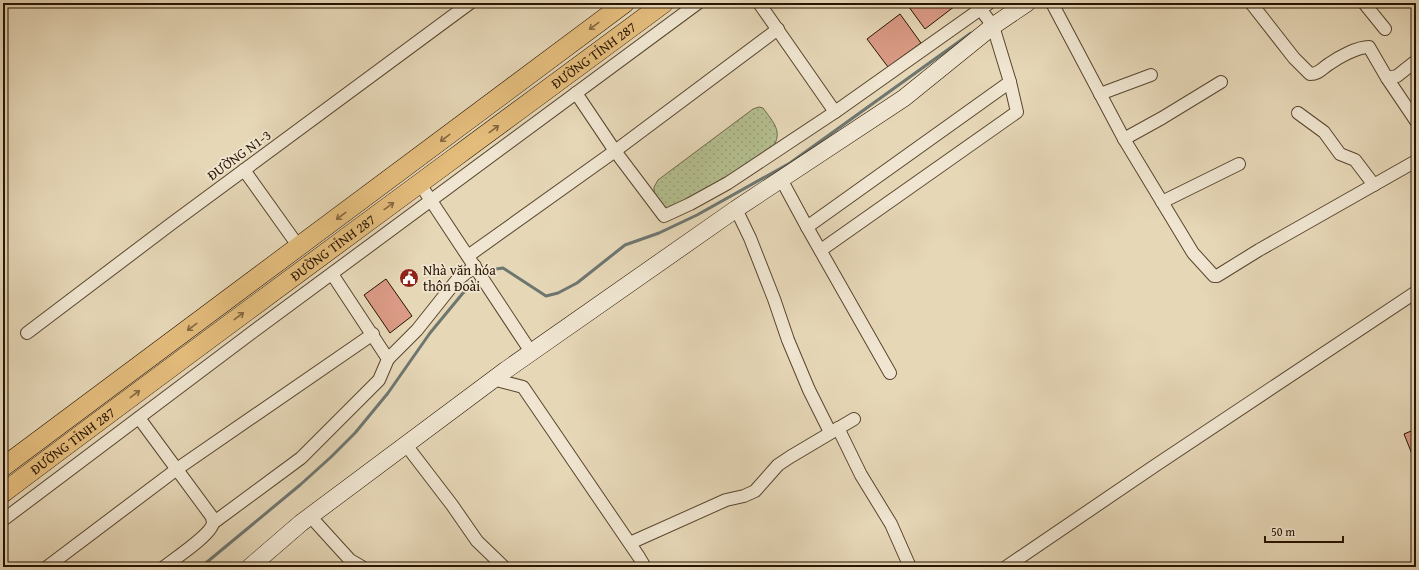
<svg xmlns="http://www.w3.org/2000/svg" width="1419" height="570" font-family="'Gentium Book Plus',serif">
  <defs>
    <pattern id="green-dots" width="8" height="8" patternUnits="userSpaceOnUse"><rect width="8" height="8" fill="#b4be8f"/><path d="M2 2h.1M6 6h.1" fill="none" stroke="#9ba27a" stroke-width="1.8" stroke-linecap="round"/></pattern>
  </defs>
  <rect width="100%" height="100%" fill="#e6d7b7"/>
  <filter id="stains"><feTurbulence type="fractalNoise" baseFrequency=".005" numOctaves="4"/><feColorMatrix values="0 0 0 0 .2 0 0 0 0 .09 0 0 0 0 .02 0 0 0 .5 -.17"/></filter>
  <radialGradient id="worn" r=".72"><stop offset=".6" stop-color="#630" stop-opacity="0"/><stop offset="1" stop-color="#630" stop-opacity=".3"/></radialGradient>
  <path fill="url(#green-dots)" stroke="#6e6948" d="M759 107 763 108C773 122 784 132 772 148L708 188 668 209 663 206 654 192V187L658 180 753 109Z"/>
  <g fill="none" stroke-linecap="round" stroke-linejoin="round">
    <g stroke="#6e7670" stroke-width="3">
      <path d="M490 273 496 269 503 268 546 296 558 293 577 283 625 245 659 233 697 215 790 163 971 33"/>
      <path d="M201 567 300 485 331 457 355 433 388 393 430 333 463 293 476 283"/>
    </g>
  </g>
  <g fill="#da9a85" stroke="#281401">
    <path d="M906 3H953L955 6 925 29Z"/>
    <path d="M900 14 921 43 888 67 867 39Z"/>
    <path d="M386 279 412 316 390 333 364 295Z"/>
    <path d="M1416 429V464L1404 434Z"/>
  </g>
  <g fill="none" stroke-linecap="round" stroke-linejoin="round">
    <g stroke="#58452e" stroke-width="14">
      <g id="street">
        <path d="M759 3 835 112 989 3"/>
        <path d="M1052 3 1124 139 1193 253 1214 276H1217L1259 250 1416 161"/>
        <path d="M1251 3 1294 58 1310 74C1319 74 1321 69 1329 64 1339 57 1357 47 1369 47L1387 78 1416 121"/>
        <path d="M1364 3 1385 29"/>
        <path d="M1387 78 1397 76 1416 61"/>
        <path d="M576 93 615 151 664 216 690 204 728 183 835 112"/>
        <path d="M1100 94 1151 75"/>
        <path d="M1298 113 1324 132 1340 154 1355 160 1374 185"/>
        <path d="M1124 139 1162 118 1221 82"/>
        <path d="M244 170 299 247"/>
        <path d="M781 179 807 227 890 373"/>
        <path d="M420 184 531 352"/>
        <path d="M1162 202 1239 164"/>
        <path d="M736 209 750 238 774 299 788 340 809 390 830 432"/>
        <path d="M807 227 1010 82"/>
        <path d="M821 250 1017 112 1010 82 993 26 976 3"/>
        <path d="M468 256 615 151 778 29"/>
        <path d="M27 333 171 224 470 3"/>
        <path d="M388 359 417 330 456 281 475 266"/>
        <path d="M496 378 500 381 523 387 639 557 645 567"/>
        <path d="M139 418 212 517C212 519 213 521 213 523 211 535 174 559 164 567"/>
        <path d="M838 428 861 475 891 524 910 567"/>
        <path d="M406 445 452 505 477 541 504 567"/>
        <path d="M310 516 350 560 362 567"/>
        <path d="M3 520 250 334 698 3"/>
        <path d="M213 523 301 458 379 380 388 359 332 274"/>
        <path d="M630 543 726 500 744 496 755 491 778 465 790 457 854 419"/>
        <path d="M47 567 177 469 373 334"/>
        <path d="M1006 567 1156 465 1416 292"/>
      </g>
    </g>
    <g stroke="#281401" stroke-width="18">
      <path id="secondary" d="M250 567 301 523 506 370 736 209 904 98 993 26 1027 3"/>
    </g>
    <g stroke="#281401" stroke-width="20">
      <g id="primary">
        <path d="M3 467 625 3"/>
        <path id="s1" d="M3 493C222 328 444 166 664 3"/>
      </g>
    </g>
    <use href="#street" stroke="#efe5d0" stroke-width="12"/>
    <use href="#secondary" stroke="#efe5d0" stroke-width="17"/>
    <use href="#primary" stroke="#e3bc7c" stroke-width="19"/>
  </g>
  <defs><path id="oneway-shaft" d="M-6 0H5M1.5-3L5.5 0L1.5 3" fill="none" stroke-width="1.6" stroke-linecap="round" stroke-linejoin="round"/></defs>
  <g stroke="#86683e">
    <use href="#oneway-shaft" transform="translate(594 26) rotate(143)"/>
    <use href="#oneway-shaft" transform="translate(494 129) rotate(-37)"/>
    <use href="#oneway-shaft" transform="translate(445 138) rotate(143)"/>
    <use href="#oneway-shaft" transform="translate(389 206) rotate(-36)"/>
    <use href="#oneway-shaft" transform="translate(341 216) rotate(143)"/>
    <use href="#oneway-shaft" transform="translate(239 316) rotate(-37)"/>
    <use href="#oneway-shaft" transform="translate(192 327) rotate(143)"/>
    <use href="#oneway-shaft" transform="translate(135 394) rotate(-37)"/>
  </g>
  <defs>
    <g id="civic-disc" transform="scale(1)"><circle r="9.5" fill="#8f2418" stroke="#efe5d0"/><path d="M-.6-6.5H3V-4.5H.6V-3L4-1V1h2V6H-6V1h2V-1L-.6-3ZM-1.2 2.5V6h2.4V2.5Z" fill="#fff"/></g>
  </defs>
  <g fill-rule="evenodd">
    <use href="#civic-disc" x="409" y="278"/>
  </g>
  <g text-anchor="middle" stroke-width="3.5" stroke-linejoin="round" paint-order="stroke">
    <g font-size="14" fill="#281401" stroke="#efe5d0">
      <text dy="5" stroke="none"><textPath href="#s1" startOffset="735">ĐƯỜNG TỈNH 287</textPath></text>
      <text transform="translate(239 155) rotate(-36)" y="5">ĐƯỜNG N1-3</text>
      <text dy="5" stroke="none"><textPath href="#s1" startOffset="411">ĐƯỜNG TỈNH 287</textPath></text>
      <text dy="5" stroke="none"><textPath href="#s1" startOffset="87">ĐƯỜNG TỈNH 287</textPath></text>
    </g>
    <g font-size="14" fill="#281401" stroke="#efe5d0" text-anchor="start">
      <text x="423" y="275">Nhà văn hóa<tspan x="423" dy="16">thôn Đoài</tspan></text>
    </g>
  </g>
  <rect width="1419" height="570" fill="none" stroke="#e6d7b7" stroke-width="16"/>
  <rect x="4" y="4" width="1411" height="562" fill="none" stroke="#281401" stroke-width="2"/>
  <rect x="8" y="8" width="1403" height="554" fill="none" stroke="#281401"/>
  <path d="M1265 536v6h78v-6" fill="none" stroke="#281401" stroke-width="2"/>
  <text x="1271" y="536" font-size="12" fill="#281401" stroke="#efe5d0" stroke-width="3" paint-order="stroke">50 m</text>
  <rect width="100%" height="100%" filter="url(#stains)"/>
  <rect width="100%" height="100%" fill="url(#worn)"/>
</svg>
